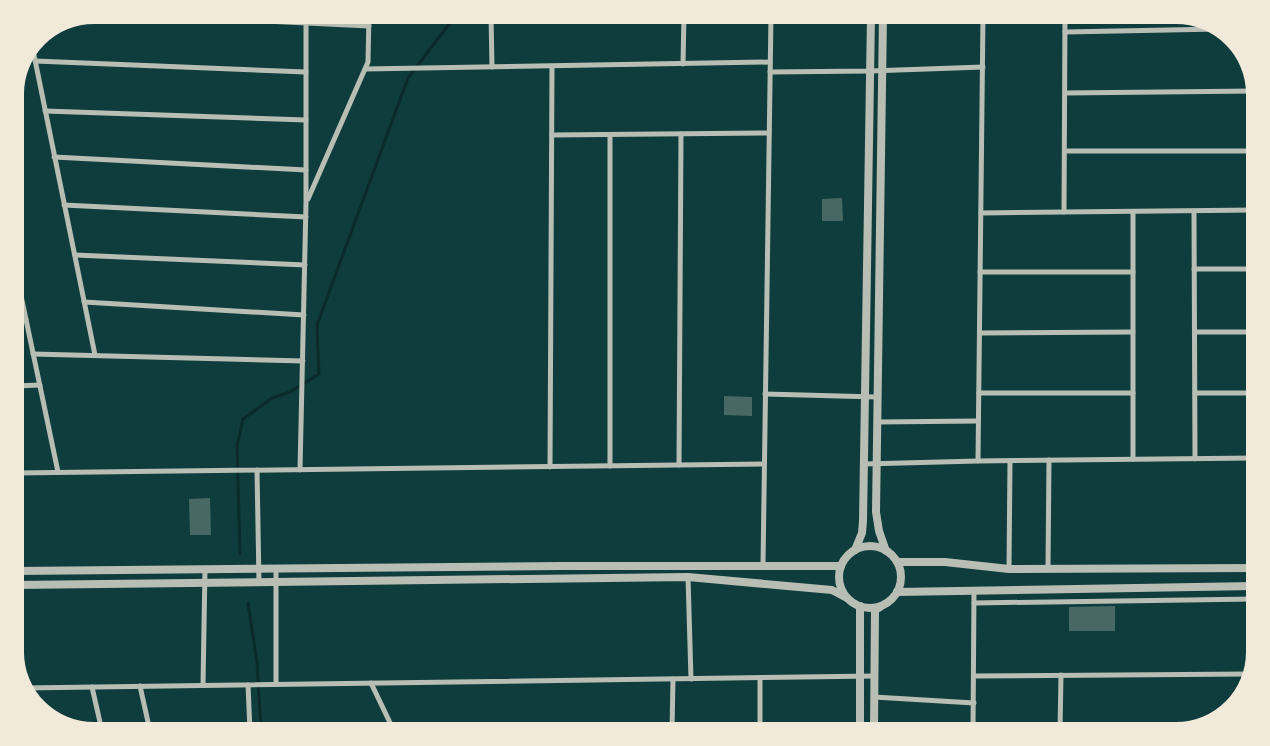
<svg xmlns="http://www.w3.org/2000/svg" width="1270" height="746" font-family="'Playfair Display',serif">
  <rect width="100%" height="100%" fill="#0f3d3e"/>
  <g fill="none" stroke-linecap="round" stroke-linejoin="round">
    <g stroke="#0a2a2b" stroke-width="3">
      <path d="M240 554 237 446 243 419 272 398 290 392 319 374 317 325 408 78 456 15"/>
      <path d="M248 603 257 662 261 731"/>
    </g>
  </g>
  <g fill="#486865">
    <path d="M842 198 843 221H822V199Z"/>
    <path d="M724 396 752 397V416L724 415Z"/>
    <path d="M210 498 211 535H190L189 499Z"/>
    <path d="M1115 606V631H1069V607Z"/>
  </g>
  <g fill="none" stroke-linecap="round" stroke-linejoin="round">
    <g stroke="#b8beb3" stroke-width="5">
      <path d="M140 15 369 26"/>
      <path d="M491 15 492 67"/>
      <path d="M1065 32 1220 29"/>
      <path d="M33 50 95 355"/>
      <path d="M35 61 306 72"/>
      <path d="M683 64 684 15"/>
      <path d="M365 69 770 62"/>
      <path d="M770 72 870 71 983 67"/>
      <path d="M1065 93 1255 91"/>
      <path d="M45 111 306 120"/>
      <path d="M552 135 769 133"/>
      <path d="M610 135V466"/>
      <path d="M1065 151H1255"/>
      <path d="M54 157 306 170"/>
      <path d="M308 199 368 62 369 15"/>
      <path d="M64 205 306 217"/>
      <path d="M1194 211 1195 459"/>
      <path d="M1064 212 1065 15"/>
      <path d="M1133 212V459"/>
      <path d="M981 213 1255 210"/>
      <path d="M75 255 305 265"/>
      <path d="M15 267 58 472"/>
      <path d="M1194 269H1255"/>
      <path d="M980 272H1133"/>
      <path d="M84 302 304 315"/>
      <path d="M15 320H26"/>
      <path d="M1195 332H1255"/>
      <path d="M980 333 1133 332"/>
      <path d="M33 354 303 361"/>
      <path d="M15 386 40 385"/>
      <path d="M979 393H1133"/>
      <path d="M1195 393H1255"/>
      <path d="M765 394 877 397"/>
      <path d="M877 422 978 421"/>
      <path d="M978 461 983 15"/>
      <path d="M864 464 978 461 1255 458"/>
      <path d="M679 465 681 134"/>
      <path d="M550 467 552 66"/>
      <path d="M257 470 259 582"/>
      <path d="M300 470 306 203V23"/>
      <path d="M15 473 764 464"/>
      <path d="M763 565 771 15"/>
      <path d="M1048 568 1049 460"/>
      <path d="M1009 569 1010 461"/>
      <path d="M688 577 691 679"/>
      <path d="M974 603 1255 599"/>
      <path d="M974 676 1249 674"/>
      <path d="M371 683 394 731"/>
      <path d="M276 684V568"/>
      <path d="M203 685 205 569"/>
      <path d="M248 685 250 731"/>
      <path d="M140 686 150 731"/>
      <path d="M92 687 102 731"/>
      <path d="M24 688 875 676"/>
      <path d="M874 697 974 703"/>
      <path d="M672 731 673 679"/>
      <path d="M760 731V678"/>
      <path d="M973 731 974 591"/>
      <path d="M1060 731 1061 675"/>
    </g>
    <g stroke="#b8beb3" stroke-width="8">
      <path d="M883 15 876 512 879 531 886 551"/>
      <circle cx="870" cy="577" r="31"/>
      <path d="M855 550 862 533 863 521 871 15"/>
      <path d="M898 562H945L1009 569 1255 568"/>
      <path d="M15 571 562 566H841"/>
      <path d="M15 585 688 577 832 590 847 598"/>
      <path d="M897 592 1255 586"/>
      <path d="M860 731V606"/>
      <path d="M874 731 875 610 880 607"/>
    </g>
  </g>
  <path d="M0 0H1270V746H0ZM94 24H1176A70 70 0 0 1 1246 94V652A70 70 0 0 1 1176 722H94A70 70 0 0 1 24 652V94A70 70 0 0 1 94 24Z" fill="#f1e9da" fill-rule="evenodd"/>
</svg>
